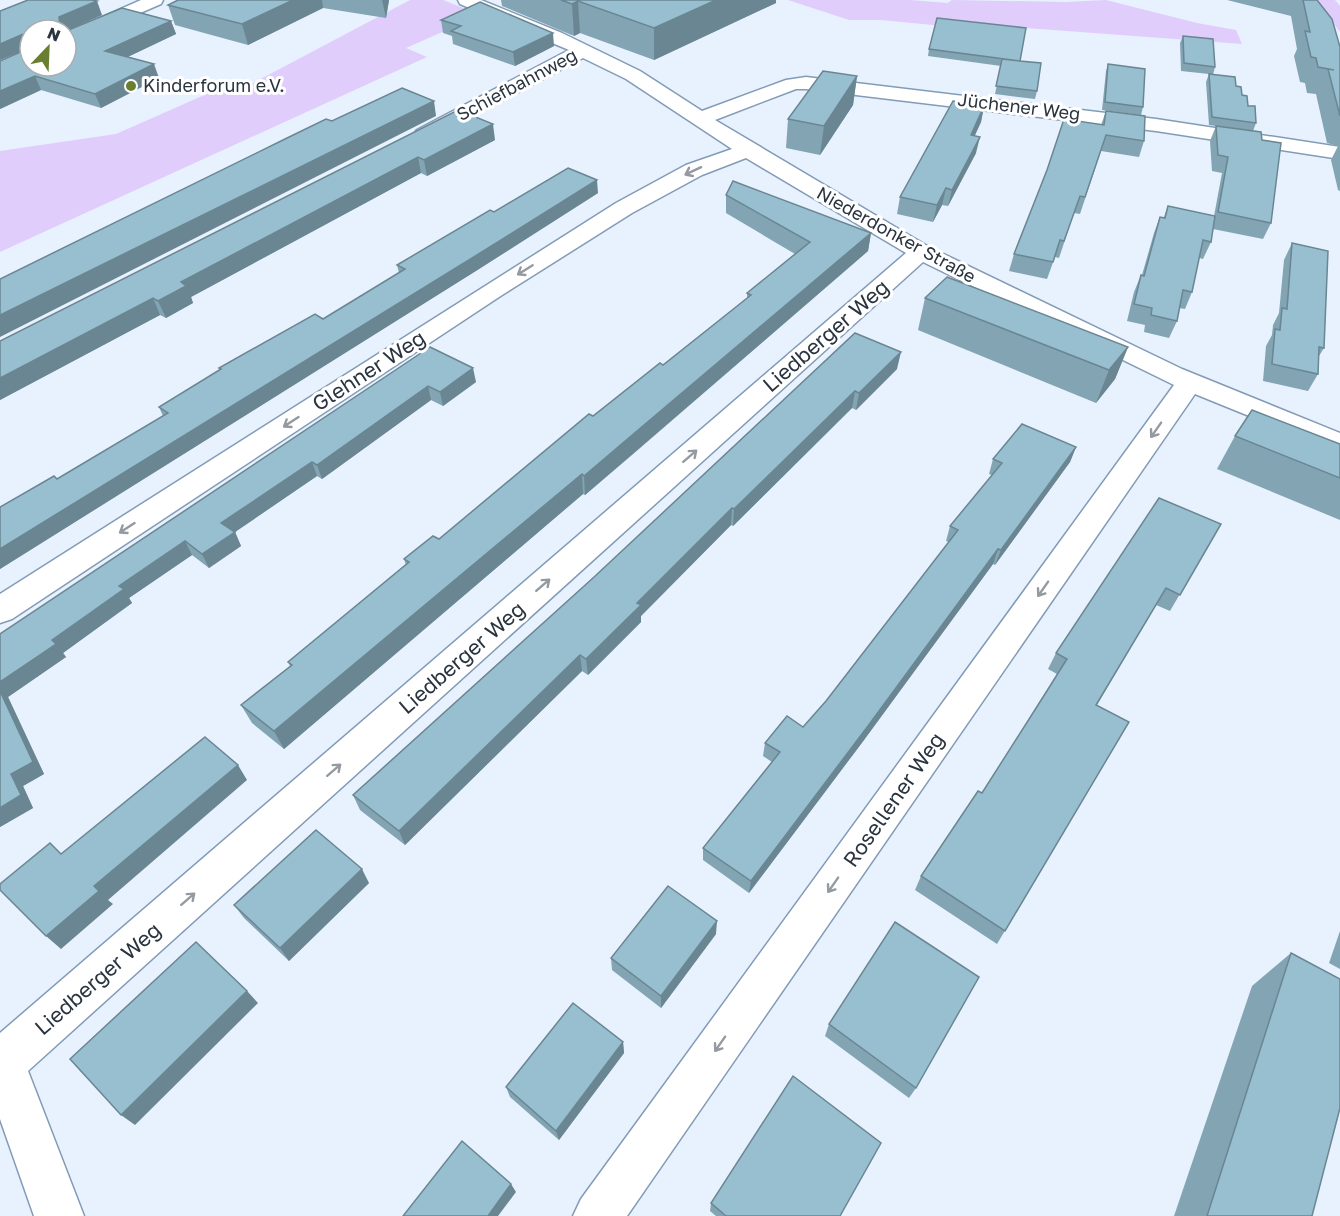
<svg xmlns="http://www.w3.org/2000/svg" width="1340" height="1216" font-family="'Golos Text',sans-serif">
  <rect width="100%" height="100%" fill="#e8f2fe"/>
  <g fill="#e0cdfc">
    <path d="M410 0H443L481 15 406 48 427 57 0 252V151L116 134 218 89 234 93Z"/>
    <path d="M788 0H910L948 3 952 0 1066 2 1106 0 1197 23 1236 30 1242 44 1026 28H964L881 20H849Z"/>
    <path d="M1316 0H1335L1340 6V32Z"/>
  </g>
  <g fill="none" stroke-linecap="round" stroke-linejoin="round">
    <g stroke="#829bb6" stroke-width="3">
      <g id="minor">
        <path d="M141 0H163L161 4 66 45V33Z"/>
        <path d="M458 0H481L562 33 640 71 702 111 786 80 806 77 1156 119 1340 147V159L1156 131 806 89H796L715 120 929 247 1182 369 1340 433V453L1195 394 627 1216H573L581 1199 1174 385 923 262 28 1071 84 1216H34L0 1119V1033L906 253 746 158 702 175 632 213 499 297 12 619 0 623V594L616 203 686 165 732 149 626 79 583 58 431 138H417L414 134 417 130 569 50 460 4Z"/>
      </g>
    </g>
    <use href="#minor" fill="#fff" fill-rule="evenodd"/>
  </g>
  <g fill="#82a4b3">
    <path d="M178 0H389L386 18 323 8 248 45 175 25 168 5Z"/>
    <path d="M501 0H776V3L654 60 580 33 574 36 502 6Z"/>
    <path d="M1227 0H1317L1340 47V191L1338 190 1331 160 1338 146 1327 143 1316 94 1307 93 1305 83 1300 82 1294 56 1297 49 1291 16Z"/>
    <path d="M0 11 102 15 66 31 30 66 171 21 176 34 127 57 159 78 101 108 41 90 0 109 25 50 0 60Z"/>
    <path d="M441 20 554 46 515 66 453 44 452 36 443 33Z"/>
    <path d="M1183 36 1215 67 1213 75 1236 86 1248 106 1256 123 1253 131 1271 223 1263 239 1213 229 1211 242 1203 259 1199 258 1192 292 1185 309 1179 308 1177 321 1169 338 1144 332 1145 325 1127 321 1134 292 1141 275H1142L1154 233 1160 217H1164L1168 206 1214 216 1222 173 1212 171 1210 141 1216 126 1209 125 1206 82 1209 74 1181 71 1180 43Z"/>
    <path d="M929 49 1020 61 1037 91 1035 99 995 94 1001 66 928 56Z"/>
    <path d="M1108 64 1143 107 1141 115 1102 110 1106 71Z"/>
    <path d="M857 76 853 105 820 155 786 148 788 119Z"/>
    <path d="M984 106 981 122 974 136 976 153 948 206 942 205 933 222 897 214 900 197Z"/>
    <path d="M458 110 495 140 427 176 421 173 191 297 193 303 166 318 160 315 0 400V341Z"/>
    <path d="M1106 111 1144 141 1139 157 1101 151 1080 214 1074 213 1059 258 1055 257 1047 279 1009 271 1014 254 1101 125Z"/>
    <path d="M598 193 479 269 0 569V507L57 479 163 416 159 407 220 370 219 368 323 319 399 273 397 265 494 212Z"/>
    <path d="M726 195 871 233 868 251 632 455 585 495 583 494 284 749 252 723 241 705 290 666 288 662 406 565 404 559 439 539 593 416 663 365 747 298V293L795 254 726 213Z"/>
    <path d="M1292 243 1324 348 1319 356 1318 374 1308 391 1263 381 1266 346 1272 335 1273 325 1279 313 1284 260Z"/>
    <path d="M925 298 1128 347 1115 379 1096 403 918 330Z"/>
    <path d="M855 333 897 369 856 410 852 408 733 526 731 525 641 616V622L588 675 582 671 405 845 360 810 353 795 593 578Z"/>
    <path d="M430 347 476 382 443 406 431 400 322 479 317 476 235 532 241 546 209 568 192 555 129 598 132 603 63 653 66 657 8 697 44 774 23 786 33 808 0 827V634Z"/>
    <path d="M1235 436 1340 444V520L1217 469Z"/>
    <path d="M1076 447 1070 462 995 565 993 564 864 740 749 893 703 860V848L772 762 763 756 765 743 803 727 826 701 949 542 946 541 950 526 992 475 989 474 993 459Z"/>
    <path d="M1221 524 1170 611 1156 605 1097 705 1129 722 997 944 915 890 921 876 982 793 1057 674 1048 669 1056 653Z"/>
    <path d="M369 883 289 961 244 918 234 905Z"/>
    <path d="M1340 931V969L1329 963Z"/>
    <path d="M716 934 661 1008 612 970 611 958Z"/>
    <path d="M1291 953 1312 1216H1174L1252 986Z"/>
    <path d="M829 1024 916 1088 909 1098 825 1036Z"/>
    <path d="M623 1042 624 1053 559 1140 510 1097 506 1087Z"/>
    <path d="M711 1203 840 1216H716L710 1211Z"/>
  </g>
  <g fill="#6a8692">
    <path d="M293 0H322L323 8 248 45 242 24Z"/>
    <path d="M382 0H389L386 18Z"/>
    <path d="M716 0H776V3L654 60V28Z"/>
    <path d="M97 1 102 15 66 31 60 30 59 17Z"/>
    <path d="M578 1 580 33 574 36 572 4Z"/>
    <path d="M171 21 176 34 111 65 105 51Z"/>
    <path d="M553 33 554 46 515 66 513 52Z"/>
    <path d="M23 34 29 48 0 60V44Z"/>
    <path d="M154 64 159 78 101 108 95 94Z"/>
    <path d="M35 76 41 90 0 109V91Z"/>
    <path d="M857 76 853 105 820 155 824 126Z"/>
    <path d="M434 101 436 116 0 337V315Z"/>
    <path d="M984 106 981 122 968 151 971 135Z"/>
    <path d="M493 124 495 140 427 176 424 160Z"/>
    <path d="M980 137 976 153 948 206 952 190Z"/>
    <path d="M418 157 421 173 191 297 193 303 166 318 158 301 181 282Z"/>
    <path d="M597 180 598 193 479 269 0 569V549Z"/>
    <path d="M946 188 942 205 933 222 937 205Z"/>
    <path d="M871 233 868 251 585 495 584 476Z"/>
    <path d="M153 298 160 315 0 400V378Z"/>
    <path d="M1128 347 1115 379 1096 403 1109 370Z"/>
    <path d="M901 352 897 369 856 410 859 393Z"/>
    <path d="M473 368 476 382 443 406 440 392Z"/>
    <path d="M428 386 431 400 322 479 317 465Z"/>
    <path d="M855 391 852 408 733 526 734 509Z"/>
    <path d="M1076 447 1070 462 995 565 1001 550Z"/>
    <path d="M312 462 317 476 235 532 241 546 209 568 202 554 221 523Z"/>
    <path d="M582 474 583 494 284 749 274 731Z"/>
    <path d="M732 508 731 525 641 616V622L588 675 586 659 637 603Z"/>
    <path d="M185 541 192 555 129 598 132 603 63 653 66 657 8 697 44 774 23 786 33 808 0 827V808L11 774 0 691V682L119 586Z"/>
    <path d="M998 549 993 564 864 740 749 893 751 881Z"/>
    <path d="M580 655 582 671 405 845 399 831Z"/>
    <path d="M238 765 247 780 108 900 113 904 61 949 46 936 94 886Z"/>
    <path d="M362 869 369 883 289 961 280 948Z"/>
    <path d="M717 921 716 934 661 1008V996Z"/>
    <path d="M247 991 258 1003 135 1125 121 1115Z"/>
    <path d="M623 1042 624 1053 559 1140 556 1131Z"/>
    <path d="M511 1184 516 1192 498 1216H488Z"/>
  </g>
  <g fill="#97bfd0" stroke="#6a8692" stroke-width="1.5">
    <path d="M28 0H92L97 1 59 17 60 30H30V66H66V31L122 8 171 21 105 51 154 64 95 94 35 76 0 91V61L25 50 26 36 23 34 0 44V11Z"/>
    <path d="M178 0H293L242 24 168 5Z"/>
    <path d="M561 0H716L654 28 578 1 572 4Z"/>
    <path d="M1303 0H1317L1332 19 1340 47V116L1328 69 1334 70 1318 67 1316 58 1311 57 1305 31 1310 32Z"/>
    <path d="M480 2 553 33 513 52 451 31 461 26 441 20Z"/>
    <path d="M937 18 1026 28 1020 61 1041 63 1037 91 996 86 1002 59 1020 61 929 49Z"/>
    <path d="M1183 36 1213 39 1215 67 1184 63Z"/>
    <path d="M1108 64 1145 69 1143 107 1105 102Z"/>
    <path d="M823 71 857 76 824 126 788 119Z"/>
    <path d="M1209 74 1235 77 1236 86 1241 87 1242 95 1247 96 1248 106H1255L1256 123 1212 117Z"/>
    <path d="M402 88 434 101 0 315V279L285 139 326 119 332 121Z"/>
    <path d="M953 101 984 106 971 135 980 137 952 190 946 188 937 205 900 197Z"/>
    <path d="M458 110 493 124 424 160 418 157 181 282 186 286 158 301 153 298 0 378V341Z"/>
    <path d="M1106 111 1145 116 1144 141 1106 135 1085 197 1080 196 1064 241 1060 240 1053 262 1014 254 1047 170 1064 119 1104 125Z"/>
    <path d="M1216 126 1261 132 1262 140 1281 143 1271 223 1218 212 1228 157 1218 155Z"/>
    <path d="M568 168 597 180 477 255 0 549V507L54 476 57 479 168 413 159 407 221 369 219 368 315 314 323 319 405 269 397 265 490 210 494 212Z"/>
    <path d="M733 181 871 233 631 436 584 476 582 474 274 731 241 705 292 665 288 662 409 562 404 559 433 536 439 539 589 414 593 416 660 363 663 365 751 295 747 293 810 242 726 195Z"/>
    <path d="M1168 206 1215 216 1211 242 1203 240 1192 292 1183 290 1177 321 1151 315 1152 308 1134 304 1141 275 1144 276 1160 217 1165 218Z"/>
    <path d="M1292 243 1328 251 1324 348 1319 347 1318 374 1272 364 1275 329 1280 330 1282 308 1287 309Z"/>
    <path d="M947 277 1128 347 1109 370 925 298Z"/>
    <path d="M855 333 901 352 859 393 855 391 734 509 732 508 637 603 641 605 586 659 580 655 399 831 353 795 593 578Z"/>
    <path d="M430 347 473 368 440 392 428 386 317 465 312 462 221 523 235 532 202 554 185 541 119 586 124 589 52 640 56 644 0 682V634Z"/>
    <path d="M1252 410 1340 444V478L1235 436Z"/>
    <path d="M1022 424 1076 447 1011 536 1001 550 998 549 868 726 751 881 703 848 780 752 765 743 787 716 803 727 826 701 958 530 950 526 1002 463 993 459Z"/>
    <path d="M1159 498 1221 524 1180 595 1166 588 1096 705 1129 722 1005 931 921 876 978 791 982 793 1045 694 1067 659 1056 653Z"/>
    <path d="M0 691 33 762 11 774 21 795 0 808Z"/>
    <path d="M205 737 238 765 94 886 99 891 46 936 0 890V884L50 843 61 854Z"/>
    <path d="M316 830 362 869 280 948 234 905Z"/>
    <path d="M668 886 717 921 661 996 611 958Z"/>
    <path d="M895 922 979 977 916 1088 829 1024Z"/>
    <path d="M196 942 247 991 121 1115 70 1059Z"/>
    <path d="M1291 953 1340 979V1108L1312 1216H1207Z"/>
    <path d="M573 1003 623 1042 556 1131 506 1087Z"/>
    <path d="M793 1076 881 1143 840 1216H726L711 1203Z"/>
    <path d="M462 1141 511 1184 488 1216H403Z"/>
  </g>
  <defs><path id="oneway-shaft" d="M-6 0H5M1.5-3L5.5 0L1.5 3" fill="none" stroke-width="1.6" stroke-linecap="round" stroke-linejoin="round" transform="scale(1.5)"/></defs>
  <g stroke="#949a9f">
    <use href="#oneway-shaft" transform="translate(693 171) rotate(155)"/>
    <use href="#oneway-shaft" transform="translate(525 270) rotate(148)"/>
    <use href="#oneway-shaft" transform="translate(291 422) rotate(147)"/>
    <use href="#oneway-shaft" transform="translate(1156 430) rotate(125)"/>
    <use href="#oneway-shaft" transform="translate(690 456) rotate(-41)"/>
    <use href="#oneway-shaft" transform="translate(127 528) rotate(147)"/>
    <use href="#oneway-shaft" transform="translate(543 585) rotate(-41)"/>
    <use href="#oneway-shaft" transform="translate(1043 589) rotate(125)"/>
    <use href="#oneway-shaft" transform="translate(334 770) rotate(-41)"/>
    <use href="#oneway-shaft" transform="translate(833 885) rotate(125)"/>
    <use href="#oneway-shaft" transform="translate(188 899) rotate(-41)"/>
    <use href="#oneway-shaft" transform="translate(720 1044) rotate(125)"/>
  </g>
  <circle fill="#6a7e2f" stroke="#fff" stroke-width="2" cx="131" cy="86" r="6"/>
  <g text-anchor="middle" stroke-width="6" stroke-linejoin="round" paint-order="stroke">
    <g font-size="18" fill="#29343f" stroke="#fff">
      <text transform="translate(517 85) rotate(-28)" y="6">Schiefbahnweg</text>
      <text transform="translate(1019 107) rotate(7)" y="6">Jüchener Weg</text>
      <text transform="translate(896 235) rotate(29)" y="6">Niederdonker Straße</text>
    </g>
    <g font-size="18" fill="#29343f" stroke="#fff" text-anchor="start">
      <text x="143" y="92">Kinderforum e.V.</text>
    </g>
    <g font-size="21" fill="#29343f" stroke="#fff">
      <text transform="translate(826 336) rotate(-41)" y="7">Liedberger Weg</text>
      <text transform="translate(369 371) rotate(-33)" y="7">Glehner Weg</text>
      <text transform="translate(462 658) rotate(-41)" y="7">Liedberger Weg</text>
      <text transform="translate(894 800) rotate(-55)" y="7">Rosellener Weg</text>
      <text transform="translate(98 979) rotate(-41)" y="7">Liedberger Weg</text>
    </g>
  </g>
  <g transform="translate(48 48) rotate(23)"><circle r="28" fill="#ffffff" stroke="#a9aeb2" stroke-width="1.5"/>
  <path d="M0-4.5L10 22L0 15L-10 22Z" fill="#6a7e2f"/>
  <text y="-9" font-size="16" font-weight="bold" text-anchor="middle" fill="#29343f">N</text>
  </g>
</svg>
